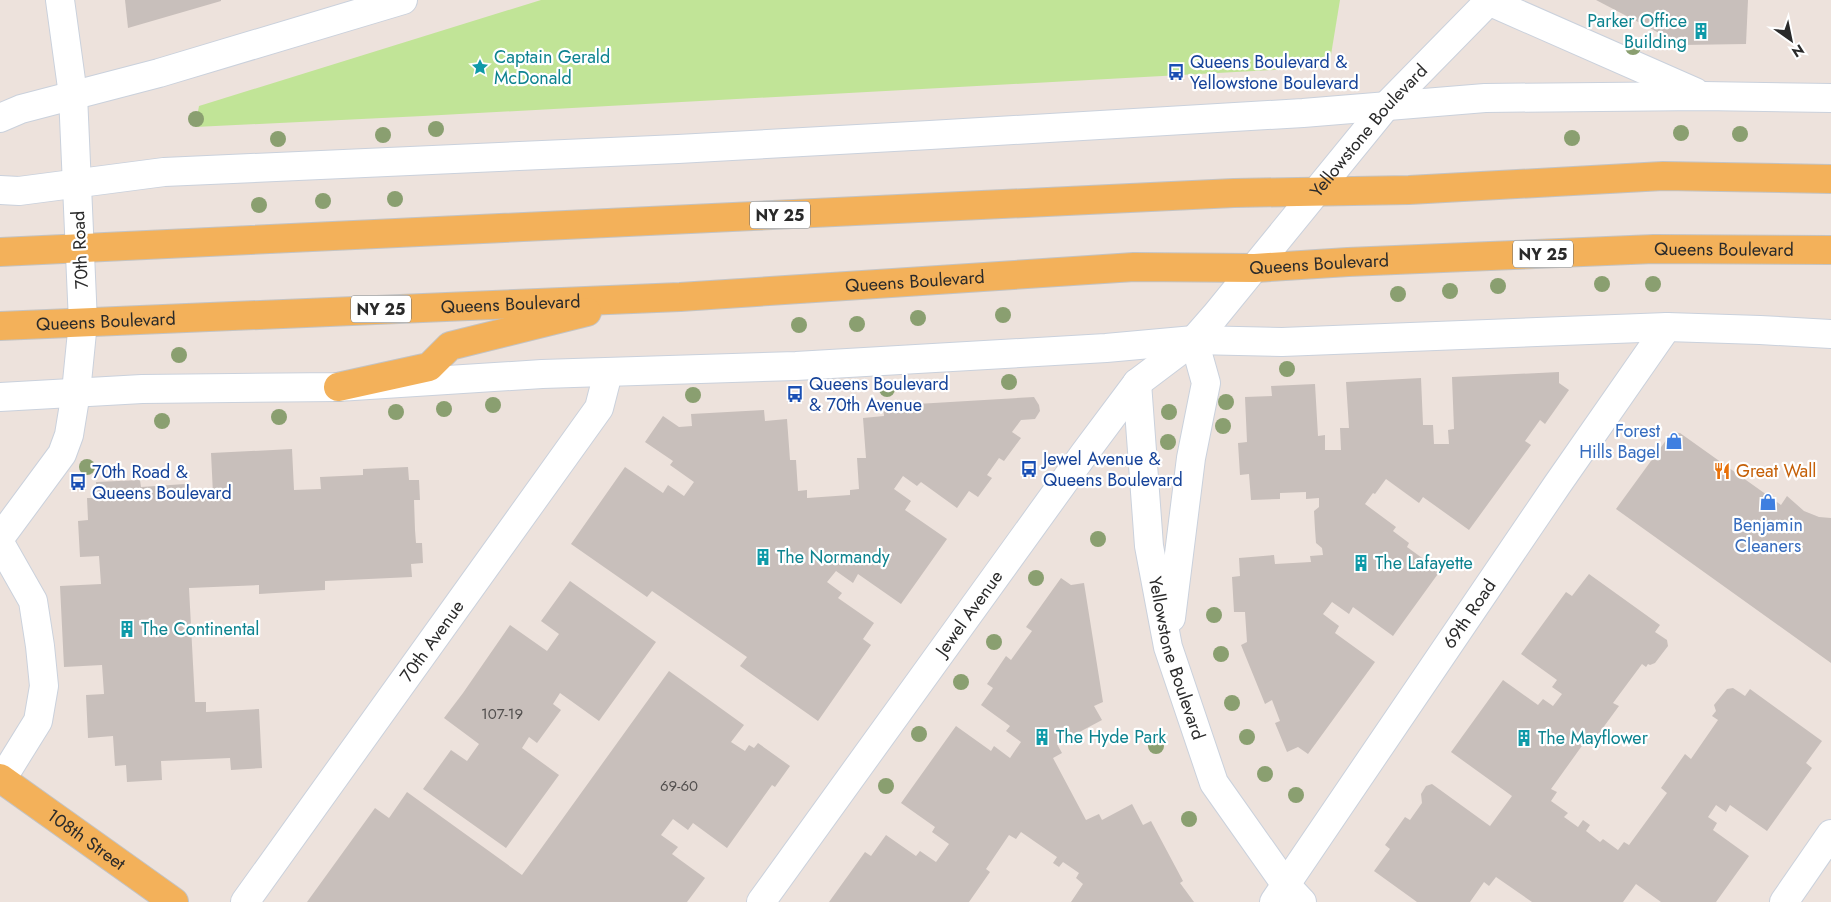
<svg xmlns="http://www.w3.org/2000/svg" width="1831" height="902" font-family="Jost,sans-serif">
  <rect width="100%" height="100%" fill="#ede2dc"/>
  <path fill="#c1e497" d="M541 0H1340L1329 67 423 116 195 127 199 106Z"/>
  <g fill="#c8bfbb">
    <path d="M125 0H221V1L128 28Z"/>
    <path d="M1596 0H1748L1746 44 1682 45Z"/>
    <path d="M1559 372V383L1569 390 1545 424 1540 420 1525 441 1531 445 1469 530 1423 497 1419 503 1386 479 1375 494 1373 493 1365 504 1396 527 1393 531 1409 543 1407 547 1440 571 1393 636 1353 607 1349 614 1332 602 1323 614 1339 626 1335 633 1375 662 1308 754 1298 747 1287 752 1275 723 1280 721 1272 700 1265 704 1241 645 1247 642 1245 612H1234L1232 577 1240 576 1239 558 1274 555 1275 564 1311 562 1310 556 1323 555 1322 548 1316 543 1315 529 1314 511 1319 507V498L1306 499V492L1280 493V499L1251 500 1249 474 1240 475 1238 443 1247 442 1245 397 1272 396 1271 386 1315 384 1318 436 1325 435V450H1341L1340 428H1349L1346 382 1421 378 1423 425H1433L1434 444H1449L1448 430 1454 429 1452 377Z"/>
    <path d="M1034 397 1039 405 1040 411 1035 419 1021 420 1012 432 1021 438 1004 461 999 458 987 475 992 478 978 497 969 491 957 508 921 482 917 486 903 476 894 489 911 501 905 510 947 539 901 604 858 574 853 583 836 571 827 582 842 593 838 598 874 623 863 639 871 645 818 721 740 666 747 657 652 591 647 597 571 544 625 467 663 493 668 485 684 496 694 482 670 465 673 461 645 442 663 416 679 427 692 426 691 414 764 410 765 421 787 419 790 460H796L798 491 807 490V498L850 495V490L859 489 857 458H866L863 418 884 416 883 406Z"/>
    <path d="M1672 432 1680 433 1781 505 1787 496 1804 511 1819 517 1831 518V663L1616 509Z"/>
    <path d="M292 449 294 490 321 489 320 477 363 475V469L408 467 409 480H419L420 500H414L415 530 416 543H422L423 563 411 564 412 577 325 581V590L259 594V585L189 588 195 702H206V712L259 709 262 768 231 770 230 758 161 761 162 780 127 782 126 765 115 766 113 736 88 738 86 695 104 694 102 665 64 667 60 586 101 584 99 556 80 557 78 521 88 520 87 498H97L96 482 140 480 141 487 185 484V495L213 494 211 453Z"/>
    <path d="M1589 574 1660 625 1655 632 1667 640 1668 646 1655 663 1650 665 1648 664 1646 667 1642 664 1613 703 1619 706 1594 740 1589 736 1551 789 1557 792 1551 801 1568 813 1564 817 1578 827 1583 820 1590 825 1586 831 1600 842 1603 839 1618 850 1624 842 1629 845 1667 793 1661 788 1685 754 1691 759 1718 720 1712 716 1716 711 1714 705 1727 689 1733 688 1745 696 1750 689 1822 741 1806 763 1812 768 1767 831 1730 805 1726 812 1716 805 1708 817 1717 823 1713 830 1749 856 1716 902H1661L1636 884 1623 902H1532L1496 877 1489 886 1484 882 1470 902H1417L1374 871 1390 849 1385 845 1405 817 1410 820 1422 803 1421 794 1426 786 1432 784 1490 826 1512 796 1451 752 1503 680 1538 705 1543 699 1553 706 1562 694 1552 687 1557 680 1521 654 1566 592 1572 596Z"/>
    <path d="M1061 578 1071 585 1084 583 1103 702 1094 706 1102 720 1057 744 1062 753 1053 758 1086 820 1099 814 1102 820 1132 804 1143 825 1151 821 1183 881 1180 883 1194 902H1071L1083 884 1076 878 1079 873 1063 862 1059 867 1053 863 1057 857 1021 832 1016 839 1009 835 986 869 990 872 969 902H829L865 852 871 856 886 835 916 856 920 851 936 862 949 844 932 832 935 827 901 803 956 726 991 751 994 746 1010 758 1021 742 1006 731 1010 726 981 705 993 688 987 684 1006 656 1011 660 1032 631 1026 627Z"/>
    <path d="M570 581 656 642 599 721 560 693 553 704 561 710 537 743 529 737 522 748 559 775 506 848 423 789 451 750 467 761 479 744 444 718 463 693 510 625 547 651 559 634 541 621Z"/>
    <path d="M669 671 744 725 731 742 745 751 749 745 754 748 758 743 790 766 775 787 772 785 727 848 693 823 688 830 673 819 661 835 678 847 672 854 705 878 687 902H307L375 808 389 818 407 792 522 875Z"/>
  </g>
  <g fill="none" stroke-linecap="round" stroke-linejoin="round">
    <g stroke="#cad1dc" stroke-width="30">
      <g id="minor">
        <path d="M1486 0 1695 92"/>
        <path d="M0 118 21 109 159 73 403 0"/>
        <path d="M0 190 19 191 164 172 678 149 930 135 1303 113 1485 98 1703 96 1831 98"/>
        <path id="s1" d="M1137 383 1149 546 1168 647 1214 783 1286 885 1302 902"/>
        <path d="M0 397 142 389 338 387 542 374 796 366 1106 348 1194 340 1282 342 1667 327 1760 330 1831 334"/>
        <path d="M0 538 62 454 69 435 76 392 83 322 73 95 60 0"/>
        <path d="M0 543 33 601 40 646 44 686 38 721 2 779"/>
        <path d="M1171 618 1191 458 1206 383 1194 340"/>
        <path id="s2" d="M245 902 599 408 608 373"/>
        <path id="s3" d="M761 902 1084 454 1137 383 1194 340 1215 316 1387 105 1490 0"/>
        <path id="s4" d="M1274 902 1557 485 1667 327"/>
        <path d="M1784 902 1831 834"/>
      </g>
    </g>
    <g stroke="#c3c3c3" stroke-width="30">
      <g id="major">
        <path d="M0 252 1234 193 1409 190 1663 176 1831 179"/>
        <path id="s5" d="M0 326 680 297 1134 267 1255 268 1348 262 1654 249 1831 250"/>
        <path d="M338 387 429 367 450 346 587 312"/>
        <path id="s6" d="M0 778 174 902"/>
      </g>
    </g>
    <use href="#minor" stroke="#fff" stroke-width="28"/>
    <use href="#major" stroke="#f3b15a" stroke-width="28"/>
  </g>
  <g fill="#8a9f70">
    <circle cx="1633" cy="47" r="8"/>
    <circle cx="196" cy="119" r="8"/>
    <circle cx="436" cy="129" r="8"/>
    <circle cx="1681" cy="133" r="8"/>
    <circle cx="1740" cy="134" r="8"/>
    <circle cx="383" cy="135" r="8"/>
    <circle cx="1572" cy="138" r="8"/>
    <circle cx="278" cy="139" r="8"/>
    <circle cx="395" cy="199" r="8"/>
    <circle cx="323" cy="201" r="8"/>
    <circle cx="259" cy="205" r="8"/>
    <circle cx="1602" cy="284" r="8"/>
    <circle cx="1653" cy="284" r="8"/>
    <circle cx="1498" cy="286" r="8"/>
    <circle cx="1450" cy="291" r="8"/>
    <circle cx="1398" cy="294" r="8"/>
    <circle cx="1003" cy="315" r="8"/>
    <circle cx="918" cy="318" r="8"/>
    <circle cx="857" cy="324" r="8"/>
    <circle cx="799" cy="325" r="8"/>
    <circle cx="179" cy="355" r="8"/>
    <circle cx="1287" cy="369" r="8"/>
    <circle cx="1009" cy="382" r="8"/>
    <circle cx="887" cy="389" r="8"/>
    <circle cx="693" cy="395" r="8"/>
    <circle cx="1226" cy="402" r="8"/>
    <circle cx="493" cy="405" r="8"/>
    <circle cx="444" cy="409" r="8"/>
    <circle cx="396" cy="412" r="8"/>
    <circle cx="1169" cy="412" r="8"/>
    <circle cx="279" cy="417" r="8"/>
    <circle cx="162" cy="421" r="8"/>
    <circle cx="1223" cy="426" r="8"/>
    <circle cx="1168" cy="442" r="8"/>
    <circle cx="87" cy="467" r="8"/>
    <circle cx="1098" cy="539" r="8"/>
    <circle cx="1036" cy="578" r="8"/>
    <circle cx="1214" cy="615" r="8"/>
    <circle cx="994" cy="642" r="8"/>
    <circle cx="1221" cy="654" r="8"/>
    <circle cx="961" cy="682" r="8"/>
    <circle cx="1232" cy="703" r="8"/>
    <circle cx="919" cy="734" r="8"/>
    <circle cx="1247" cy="737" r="8"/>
    <circle cx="1156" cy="746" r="8"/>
    <circle cx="1265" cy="774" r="8"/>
    <circle cx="886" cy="786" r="8"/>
    <circle cx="1296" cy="795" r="8"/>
    <circle cx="1189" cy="819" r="8"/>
  </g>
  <defs>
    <g id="building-bare" transform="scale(1.35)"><path d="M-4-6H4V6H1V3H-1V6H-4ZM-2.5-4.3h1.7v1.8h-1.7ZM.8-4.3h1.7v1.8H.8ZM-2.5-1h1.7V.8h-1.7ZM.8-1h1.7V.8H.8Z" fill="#0f9aa8" stroke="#fff" stroke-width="2.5" paint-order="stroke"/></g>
    <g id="sight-bare" transform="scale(1.35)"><path d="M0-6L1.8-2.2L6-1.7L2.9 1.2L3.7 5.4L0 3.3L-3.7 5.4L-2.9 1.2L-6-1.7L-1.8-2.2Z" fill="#0f9aa8" stroke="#fff" stroke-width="2.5" paint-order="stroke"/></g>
    <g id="bus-bare" transform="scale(1.35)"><path d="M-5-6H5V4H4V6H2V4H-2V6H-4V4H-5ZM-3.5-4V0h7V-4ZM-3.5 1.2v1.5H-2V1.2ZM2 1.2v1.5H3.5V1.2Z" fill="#1a4fb4" stroke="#fff" stroke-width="2.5" paint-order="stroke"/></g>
    <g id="shop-bare" transform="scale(1.35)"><path d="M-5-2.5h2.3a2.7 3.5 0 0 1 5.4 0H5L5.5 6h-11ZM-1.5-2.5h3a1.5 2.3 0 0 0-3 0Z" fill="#3f7fe0" stroke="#fff" stroke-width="2.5" paint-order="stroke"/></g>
    <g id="restaurant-bare" transform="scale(1.35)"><path d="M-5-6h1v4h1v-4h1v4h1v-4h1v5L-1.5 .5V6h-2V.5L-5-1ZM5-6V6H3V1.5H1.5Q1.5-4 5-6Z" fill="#e8710a" stroke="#fff" stroke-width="2.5" paint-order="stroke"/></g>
  </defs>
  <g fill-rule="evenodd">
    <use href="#building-bare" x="1701" y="31"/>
    <use href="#sight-bare" x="480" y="67"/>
    <use href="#bus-bare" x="1176" y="72"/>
    <use href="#bus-bare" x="795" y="394"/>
    <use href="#shop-bare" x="1674" y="441"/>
    <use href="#bus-bare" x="1029" y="469"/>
    <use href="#restaurant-bare" x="1722" y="471"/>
    <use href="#bus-bare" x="78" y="482"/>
    <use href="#shop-bare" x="1768" y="502"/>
    <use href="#building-bare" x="763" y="557"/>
    <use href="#building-bare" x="1361" y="563"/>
    <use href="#building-bare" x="127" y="629"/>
    <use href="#building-bare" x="1042" y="737"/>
    <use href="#building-bare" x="1524" y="738"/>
  </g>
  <g text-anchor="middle" stroke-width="4.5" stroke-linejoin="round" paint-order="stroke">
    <g font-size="15" fill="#524f4e">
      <text x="502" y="719">107-19</text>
      <text x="679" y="791">69-60</text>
    </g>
    <g fill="#fff" stroke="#6a6a6a" stroke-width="1">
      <rect x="750" y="201.5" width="60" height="27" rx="4"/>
      <rect x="1513" y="240.5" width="60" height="27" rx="4"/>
      <rect x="351" y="295.5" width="60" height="27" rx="4"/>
    </g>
    <g font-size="16" font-weight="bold" fill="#2a2a2a">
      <text x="780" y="221">NY 25</text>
      <text x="1543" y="260">NY 25</text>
      <text x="381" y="315">NY 25</text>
    </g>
    <g font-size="18" fill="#0d838f" stroke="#fff" text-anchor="start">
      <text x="1687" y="27" text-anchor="end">Parker Office<tspan x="1687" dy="21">Building</tspan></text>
      <text x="494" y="63">Captain Gerald<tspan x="494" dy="21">McDonald</tspan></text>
      <text x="777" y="563">The Normandy</text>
      <text x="1375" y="569">The Lafayette</text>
      <text x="141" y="635">The Continental</text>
      <text x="1056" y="743">The Hyde Park</text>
      <text x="1538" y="744">The Mayflower</text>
    </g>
    <g font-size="18" fill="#164399" stroke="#fff" text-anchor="start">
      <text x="1190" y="68">Queens Boulevard &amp;<tspan x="1190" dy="21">Yellowstone Boulevard</tspan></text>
      <text x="809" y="390">Queens Boulevard<tspan x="809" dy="21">&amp; 70th Avenue</tspan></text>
      <text x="1043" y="465">Jewel Avenue &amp;<tspan x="1043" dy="21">Queens Boulevard</tspan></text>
      <text x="92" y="478">70th Road &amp;<tspan x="92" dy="21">Queens Boulevard</tspan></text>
    </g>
    <g font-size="18" fill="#2a2a2a" stroke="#fff">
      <text dy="6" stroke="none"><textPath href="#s3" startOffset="985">Yellowstone Boulevard</textPath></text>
      <text dy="6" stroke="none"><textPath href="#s5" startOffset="1726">Queens Boulevard</textPath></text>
      <text transform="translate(80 250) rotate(-93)" y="6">70th Road</text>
      <text dy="6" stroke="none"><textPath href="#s5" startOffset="1321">Queens Boulevard</textPath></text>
      <text dy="6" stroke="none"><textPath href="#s5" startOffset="916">Queens Boulevard</textPath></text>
      <text dy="6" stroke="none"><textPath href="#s5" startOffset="511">Queens Boulevard</textPath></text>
      <text dy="6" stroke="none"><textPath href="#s5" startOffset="106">Queens Boulevard</textPath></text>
      <text dy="6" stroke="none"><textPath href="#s3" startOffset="356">Jewel Avenue</textPath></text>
      <text dy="6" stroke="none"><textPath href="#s4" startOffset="348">69th Road</textPath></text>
      <text dy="6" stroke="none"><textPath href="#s2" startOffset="321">70th Avenue</textPath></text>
      <text dy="6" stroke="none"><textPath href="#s1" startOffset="279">Yellowstone Boulevard</textPath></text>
      <text dy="6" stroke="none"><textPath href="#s6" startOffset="106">108th Street</textPath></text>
    </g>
    <g font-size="18" fill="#366cbe" stroke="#fff" text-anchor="end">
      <text x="1660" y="437">Forest<tspan x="1660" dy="21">Hills Bagel</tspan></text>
      <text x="1768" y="531" text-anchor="middle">Benjamin<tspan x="1768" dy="21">Cleaners</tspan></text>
    </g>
    <g font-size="18" fill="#c56008" stroke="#fff" text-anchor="start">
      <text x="1736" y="477">Great Wall</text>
    </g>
  </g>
  <g transform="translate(1791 40) rotate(147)" stroke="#ffffff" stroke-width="4" paint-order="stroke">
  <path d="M0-4L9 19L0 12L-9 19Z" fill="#2a2a2a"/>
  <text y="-8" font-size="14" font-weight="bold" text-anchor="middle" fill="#2a2a2a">N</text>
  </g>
</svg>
